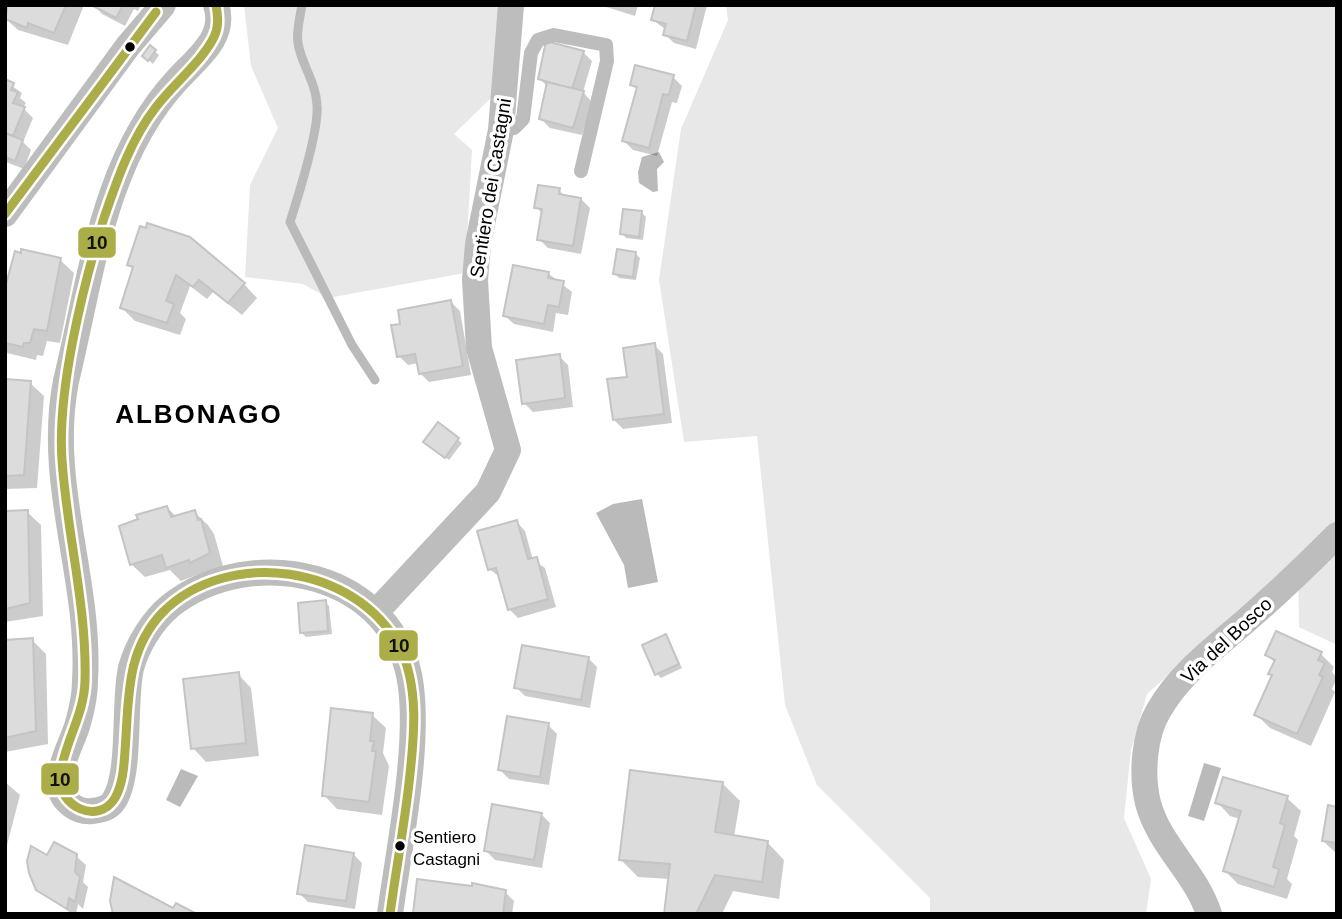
<svg xmlns="http://www.w3.org/2000/svg" width="1342" height="919" font-family="Helvetica,sans-serif">
  <rect width="100%" height="100%" fill="#fff"/>
  <g fill="#e8e8e8">
    <path d="M244 5H504L496 93 454 134 472 150 465 273 328 298 303 284 245 277 250 185 278 128 251 66Z"/>
    <path d="M726 5H1337V645L1299 627 1298 560 1147 694 1131 750 1124 818 1151 879 1146 914H930V898L817 785 785 705 757 436 684 442 659 280 681 129 728 20Z"/>
  </g>
  <g fill="#bababa">
    <path d="M659 152 664 162 657 169 658 191 653 192 639 183 638 172 642 157Z"/>
    <path d="M642 499 658 582 628 588 624 565 596 513 613 504Z"/>
    <path d="M1204 763 1221 768 1204 821 1188 816Z"/>
    <path d="M181 769 198 776 180 807 166 800Z"/>
  </g>
  <g fill="#0003">
    <path d="M10 5H84L68 45 18 30 5 18Z"/>
    <path d="M94 5H141L138 11 134 9 125 26 102 14Z"/>
    <path d="M600 5H638L635 16Z"/>
    <path d="M656 5H707L696 49 674 43 665 34 666 30 653 20Z"/>
    <path d="M151 48 159 55 153 64 144 56Z"/>
    <path d="M583 52 592 61 583 92 592 102 582 135 550 128 541 119 547 86 540 79Z"/>
    <path d="M673 77 682 86 677 103 672 102 657 156 633 150 624 141 638 90 631 84Z"/>
    <path d="M5 81 22 93 20 98 26 103 23 108 33 118 23 142 31 150 24 169 6 162 5 165Z"/>
    <path d="M559 190 565 197 581 199 590 208 581 254 548 248 539 239 543 214 536 207Z"/>
    <path d="M642 213 646 217 643 240 626 238 622 233Z"/>
    <path d="M636 254 640 258 636 280 619 278 615 274Z"/>
    <path d="M60 260 74 273 60 343 47 341 43 356 37 355 36 360 7 353 5 294Z"/>
    <path d="M129 265 244 284 257 298 242 315 213 292 207 299 190 286 180 313 186 319 180 335 135 321 122 308 134 270Z"/>
    <path d="M549 274 572 292 568 315 556 313 553 332 514 324 505 316Z"/>
    <path d="M451 302 460 311 471 375 429 382 420 373 419 363 408 365 399 356 402 325Z"/>
    <path d="M654 345 663 354 672 423 623 429 614 420 629 378Z"/>
    <path d="M559 356 568 365 573 407 533 412 524 403Z"/>
    <path d="M5 381 30 383 44 396 37 488 5 489Z"/>
    <path d="M438 425 462 443 449 460 429 445Z"/>
    <path d="M167 508 177 517 194 512 208 525 214 534 223 566 205 575 202 573 181 581 170 570 145 577 131 564Z"/>
    <path d="M27 512 41 525 43 616 5 622V513Z"/>
    <path d="M517 522 525 531 533 560 545 568 556 607 518 618 509 609 500 577 489 569Z"/>
    <path d="M325 602 329 606 332 634 306 637 302 633Z"/>
    <path d="M665 636 682 668 661 678 657 674Z"/>
    <path d="M32 640 46 654 48 744 5 752V642Z"/>
    <path d="M1321 654 1334 667 1332 672 1337 678 1332 689 1335 692 1311 746 1270 728 1256 714 1273 676 1270 674 1275 663 1267 655Z"/>
    <path d="M588 658 597 667 590 708 525 696 516 687Z"/>
    <path d="M238 674 251 688 259 756 206 762 193 748Z"/>
    <path d="M372 715 386 728 383 753 389 766 382 815 337 809 324 795Z"/>
    <path d="M548 725 557 734 549 785 509 779 500 770Z"/>
    <path d="M5 782 20 795 5 853Z"/>
    <path d="M722 783 740 801 734 837 767 842 784 860 779 899 733 891 722 914H666L670 879 638 877 621 860Z"/>
    <path d="M1287 798 1301 811 1294 836 1298 840 1287 879 1292 884 1287 899 1238 884 1225 871 1240 819 1230 816 1217 802Z"/>
    <path d="M1337 808V854L1323 841Z"/>
    <path d="M541 814 550 823 542 868 495 860 486 851Z"/>
    <path d="M353 854 362 863 355 909 308 902 299 893Z"/>
    <path d="M76 856 86 865 83 882 88 887 83 909 78 904 76 914H72L38 889 48 858Z"/>
    <path d="M505 892 514 901 512 914H414Z"/>
  </g>
  <g fill="none" stroke-linecap="round" stroke-linejoin="round">
    <path stroke="#bababa" stroke-width="9" d="M302 5C300 17 296 32 298 43 301 64 316 82 317 105 319 129 298 197 290 222L352 345 375 380"/>
  </g>
  <g fill="#dcdcdc" stroke="#c4c4c4" stroke-width="2">
    <path d="M8 5H66L54 33 28 23 27 28 5 19Z"/>
    <path d="M91 5H123L116 18Z"/>
    <path d="M655 5H696L687 41 663 35 666 24 651 20Z"/>
    <path d="M546 41 584 51 572 89 538 79Z"/>
    <path d="M150 45 156 50 148 61 142 56Z"/>
    <path d="M635 65 674 75 669 95 663 94 649 148 622 141 637 87 630 85Z"/>
    <path d="M5 79 14 83 11 90 18 92 13 103 25 107 13 136 5 133Z"/>
    <path d="M547 82 584 91 573 128 539 119Z"/>
    <path d="M5 133 23 140 15 161 5 157Z"/>
    <path d="M538 185 560 188 559 194 581 198 573 246 537 240 542 209 534 208Z"/>
    <path d="M623 209 642 211 639 237 620 234Z"/>
    <path d="M147 223 190 237 245 283 228 303 199 280 193 287 176 275 166 301 174 304 167 323 120 308 133 267 127 265 140 226 146 228Z"/>
    <path d="M21 249 61 258 47 331 34 329 30 343H24L23 347 5 343V288L15 251 21 253Z"/>
    <path d="M617 249 636 252 633 277 613 274Z"/>
    <path d="M513 265 549 272 548 278 564 281 559 307 548 305 544 324 503 316Z"/>
    <path d="M451 300 463 366 419 374 415 354 397 357 391 325 400 324 398 310Z"/>
    <path d="M655 343 664 414 613 420 607 379 627 377 623 348Z"/>
    <path d="M560 354 565 398 522 404 516 360Z"/>
    <path d="M5 379 31 381 24 475 5 476Z"/>
    <path d="M438 422 459 438 445 458 423 442Z"/>
    <path d="M167 506 171 517 195 510 198 520 201 519 210 553 190 563 189 560 166 568 162 555 130 565 119 526 138 519 136 515Z"/>
    <path d="M28 510 30 603 5 609V511Z"/>
    <path d="M517 520 528 559 537 557 548 599 508 610 496 568 488 570 477 531Z"/>
    <path d="M326 600 328 631 300 633 298 603Z"/>
    <path d="M1276 631 1322 652 1318 660 1325 663 1319 675 1323 677 1297 734 1254 715 1272 675 1268 674 1275 660 1265 655Z"/>
    <path d="M666 634 679 664 655 675 642 645Z"/>
    <path d="M33 638 36 731 5 738V640Z"/>
    <path d="M522 645 589 657 581 700 514 688Z"/>
    <path d="M239 672 246 743 191 749 183 679Z"/>
    <path d="M331 708 373 713 370 741H374L372 751H376L369 802 322 796Z"/>
    <path d="M507 716 549 723 540 777 498 770Z"/>
    <path d="M630 770 723 782 715 832 768 841 762 882 715 875 696 914H664L670 864 619 860Z"/>
    <path d="M1223 777 1288 796 1280 823 1285 825 1273 867 1279 869 1274 887 1223 871 1241 811 1215 803Z"/>
    <path d="M492 804 542 813 534 860 484 851Z"/>
    <path d="M1328 805 1337 807V843L1322 841Z"/>
    <path d="M54 842 77 854 75 872 80 877 75 902 69 898 67 909 36 890 29 873 27 861 31 846 47 855Z"/>
    <path d="M305 845 354 853 346 901 297 894Z"/>
    <path d="M114 877 173 908 176 903 195 913 113 914 110 901Z"/>
    <path d="M417 879 472 886V883L506 890 503 914H413Z"/>
  </g>
  <g fill="none" stroke-linecap="round" stroke-linejoin="round">
    <path stroke="#bdbdbd" stroke-width="14" d="M501 130 514 128 523 119 531 53 538 40 554 35 606 45 607 61 581 171"/>
    <g stroke="#bdbdbd" stroke-width="26">
      <path d="M216 5C227 37 197 58 177 80 103 160 91 279 66 381 46 484 91 579 85 681 85 695 82 709 78 723 72 746 46 784 69 803 75 809 84 812 92 811 100 810 108 809 113 802 132 776 123 702 131 668 137 646 152 621 170 606 253 541 397 572 411 687 419 752 399 847 390 914"/>
      <path d="M5 214 128 46 163 5"/>
      <path d="M376 612 488 492 508 450 479 348 475 280 478 244 501 130 511 5"/>
      <path d="M1209 914C1196 873 1159 845 1148 803 1141 775 1144 734 1159 710 1180 673 1217 646 1248 619 1279 592 1308 564 1337 535"/>
    </g>
    <g stroke="#fff" stroke-width="14">
      <g id="bus-1">
        <path d="M216 5C218 17 219 27 214 37 201 63 173 84 156 107 131 139 117 180 104 218 83 286 57 390 62 460 67 535 87 606 85 681 84 716 64 743 60 776 57 806 98 826 115 798 123 784 124 766 125 751 129 700 125 651 163 612 228 547 356 565 399 646 420 686 414 740 409 783 404 827 396 870 390 914"/>
        <path d="M5 214 156 12"/>
      </g>
    </g>
    <use href="#bus-1" stroke="#aaad48" stroke-width="9"/>
  </g>
  <g fill="#000" stroke="#fff" stroke-width="2.5">
    <circle cx="130" cy="47" r="6"/>
    <circle cx="400" cy="846" r="6"/>
  </g>
  <g text-anchor="middle" stroke-width="7" stroke-linejoin="round" paint-order="stroke">
    <g font-size="17" fill="#000" stroke="#fff" text-anchor="start">
      <text x="413" y="843">Sentiero<tspan x="413" dy="22">Castagni</tspan></text>
    </g>
    <g font-size="19" fill="#000" stroke="#fff">
      <text transform="translate(490 188) rotate(-81)" y="7">Sentiero dei Castagni</text>
      <text transform="translate(1226 640) rotate(-43)" y="7">Via del Bosco</text>
    </g>
    <g font-size="26" font-weight="bold" letter-spacing="2" fill="#000" stroke="#fff">
      <text x="199" y="423">ALBONAGO</text>
    </g>
  </g>
  <g stroke="#fff" stroke-width="2.5">
    <rect x="77" y="226" width="40" height="33" rx="7" fill="#aaad48"/>
    <rect x="378" y="629" width="41" height="33" rx="7" fill="#aaad48"/>
    <rect x="40" y="762" width="40" height="34" rx="7" fill="#aaad48"/>
  </g>
  <g font-size="19" text-anchor="middle" font-weight="bold" fill="#111">
    <text x="97" y="249">10</text>
    <text x="399" y="652">10</text>
    <text x="60" y="786">10</text>
  </g>
  <rect width="1342" height="919" fill="none" stroke="#000000" stroke-width="14"/>
</svg>
